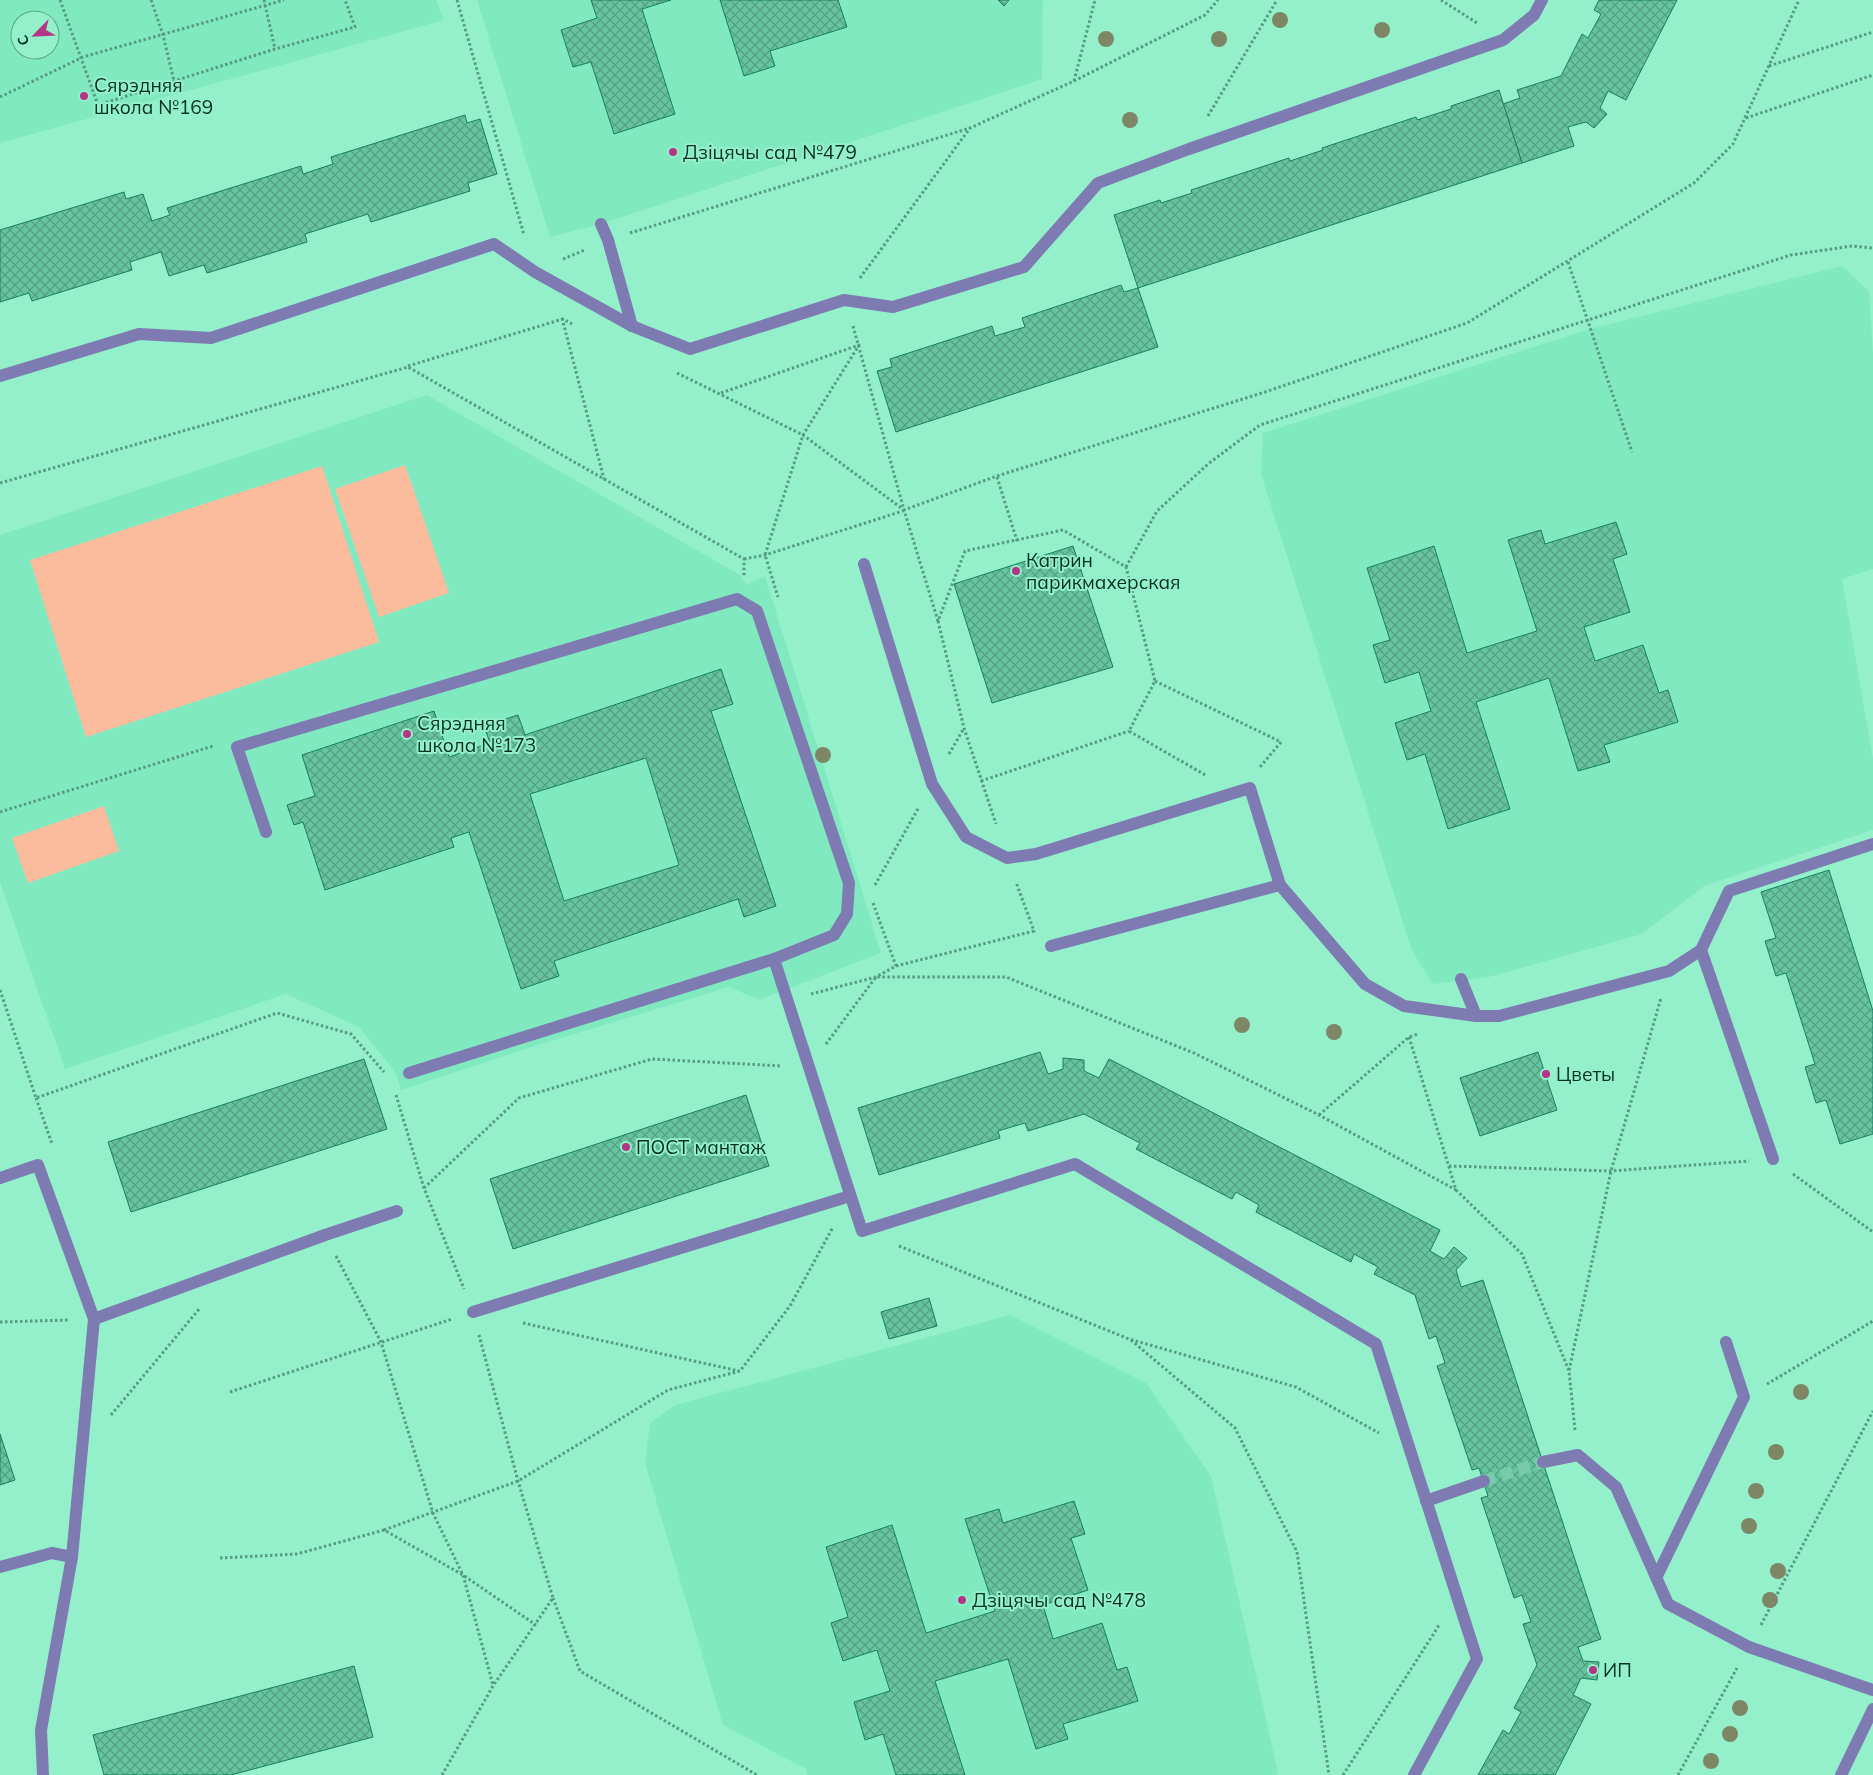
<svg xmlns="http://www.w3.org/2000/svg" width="1873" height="1775" font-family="Mulish,sans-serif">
  <defs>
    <pattern id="building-cross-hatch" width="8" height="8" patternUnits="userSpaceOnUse" patternTransform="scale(1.25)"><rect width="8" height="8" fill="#67c4a0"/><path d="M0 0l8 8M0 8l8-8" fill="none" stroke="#53a082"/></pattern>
  </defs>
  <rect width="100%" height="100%" fill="#93f0cb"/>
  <g fill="#81e9c0" fill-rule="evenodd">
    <path d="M0 0H436L444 20 0 143ZM20 20H50V50H20Z"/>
    <path d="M477 0H1043L1042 79 601 224 550 237Z"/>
    <path d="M1842 266 1869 291 1873 353V569L1842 579 1873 759V830L1704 886 1642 934 1489 977 1433 984 1412 951 1261 474 1263 433 1590 329Z"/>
    <path d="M427 395 740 575 746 585 765 576 881 953 759 1000 729 987 525 1049 401 1090 396 1073 359 1027 286 994 65 1069 0 882V535Z"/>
    <path d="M1010 1315 1146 1383 1211 1476 1278 1772 1276 1775H807L806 1769 723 1725 645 1463 650 1423 675 1405Z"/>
  </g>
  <g fill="#fbbc9e">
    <path d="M405 465 449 593 379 617 335 489Z"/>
    <path d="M322 466 379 642 86 737 30 560Z"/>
    <path d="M104 806 119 851 28 883 12 838Z"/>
  </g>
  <g fill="url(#building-cross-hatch)" stroke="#16805f" fill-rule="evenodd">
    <path d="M591 0H671L642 9 675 114 614 134 591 62 573 67 561 30 597 18Z"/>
    <path d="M720 0H838L847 27 770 51 775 66 744 76Z"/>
    <path d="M998 0H1009L1004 6Z"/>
    <path d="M1599 0H1677L1626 100 1608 91 1600 108 1607 114 1594 128 1586 122 1568 127 1574 146 1522 163 1503 104 1520 98 1517 90 1561 76 1582 34 1588 38 1601 14 1594 10Z"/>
    <path d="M1499 90 1522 163 1138 288 1114 215 1160 200 1161 203 1192 193 1191 190 1289 158 1290 161 1323 150 1322 148 1416 117 1417 120 1451 109V106Z"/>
    <path d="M465 115 467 123 480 119 497 174 468 183 470 191 371 222 368 214 305 234 307 242 207 273 204 265 169 276 161 252 130 262 132 270 32 301 29 293 0 302V230L124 192 126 199 143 194 152 221 170 215 167 208 301 166 303 174 333 164 331 157Z"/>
    <path d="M1121 285 1124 292 1138 288 1158 347 896 432 877 371 892 367 890 359 992 326 995 336 1025 327 1022 318Z"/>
    <path d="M1616 522 1627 554 1613 559 1630 612 1584 627 1595 661 1643 645 1659 693 1668 690 1678 722 1604 745 1610 762 1578 771 1549 678 1476 702 1510 809 1448 829 1425 754 1407 760 1395 723 1431 711 1419 672 1385 683 1373 645 1390 640 1367 568 1434 546 1467 653 1537 631 1508 540 1541 530 1545 544Z"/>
    <path d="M1073 546 1113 667 992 703 954 584Z"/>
    <path d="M721 669 733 704 711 711 776 906 744 917 738 899 554 961 559 976 521 989 469 832 451 838 454 847 325 890 303 822 294 825 287 805 315 796 302 755 434 711 449 757 490 743 484 726 518 715 525 735ZM646 758 679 865 564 901 530 794Z"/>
    <path d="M1829 870 1873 1011V1134L1840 1144 1826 1100 1816 1103 1805 1067 1815 1064 1786 973 1776 976 1765 941 1776 938 1761 892Z"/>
    <path d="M1040 1052 1048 1074 1063 1069V1058L1084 1060V1071L1099 1078 1109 1059 1440 1230 1430 1251 1444 1259 1454 1247 1467 1258 1456 1270 1461 1287 1483 1280 1601 1639 1578 1647 1583 1661 1599 1662 1597 1680 1581 1678 1573 1695 1591 1704 1555 1775H1478L1503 1730 1509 1734 1521 1712 1514 1708 1537 1665 1523 1624 1531 1622 1522 1595 1514 1598 1481 1498 1488 1496 1479 1468 1472 1470 1437 1366 1445 1363 1436 1336 1429 1339 1415 1295 1374 1274 1378 1267 1354 1254 1351 1262 1256 1212 1259 1205 1236 1192 1232 1199 1136 1149 1140 1143 1084 1114 1028 1131 1025 1123 998 1131 1000 1138 879 1175 858 1108Z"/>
    <path d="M1538 1052 1557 1110 1480 1136 1460 1078Z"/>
    <path d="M364 1059 387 1129 131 1212 108 1142Z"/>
    <path d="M746 1095 769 1166 513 1249 490 1179Z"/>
    <path d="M929 1298 937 1326 889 1339 881 1312Z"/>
    <path d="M0 1434 15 1480 0 1485Z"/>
    <path d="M1074 1501 1085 1534 1071 1538 1088 1590 1043 1605 1053 1639 1102 1623 1117 1670 1127 1667 1138 1701 1063 1724 1068 1739 1036 1749 1008 1659 935 1681 965 1775H896L883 1734 865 1740 854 1702 890 1691 877 1650 843 1661 831 1623 848 1617 826 1547 892 1525 926 1633 995 1611 965 1519 999 1509 1003 1523Z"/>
    <path d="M354 1666 373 1737 231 1775H104L93 1735Z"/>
  </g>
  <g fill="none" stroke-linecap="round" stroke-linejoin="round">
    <path stroke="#77caaa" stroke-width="12" stroke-dasharray="12 6" stroke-linecap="butt" d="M1484 1481 1543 1462"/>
    <g stroke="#559c82" stroke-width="3" stroke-dasharray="2.5 2.5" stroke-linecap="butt">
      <path d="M60 0 98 105 275 49 355 27 345 0"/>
      <path d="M151 0 163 35 174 81"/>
      <path d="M264 0 275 49"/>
      <path d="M457 0 524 235"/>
      <path d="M1441 0 1477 23"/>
      <path d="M1769 66 1873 32"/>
      <path d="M1074 81 1095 0"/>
      <path d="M0 97 83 57 284 0"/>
      <path d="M1208 116 1277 0"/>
      <path d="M1746 118 1873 75"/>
      <path d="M630 233 970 128"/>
      <path d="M563 259 585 250"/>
      <path d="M1568 262 1632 452"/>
      <path d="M860 278 970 128 1074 81 1205 15 1218 0"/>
      <path d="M562 318 604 479"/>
      <path d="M853 326 904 510 997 476 1265 392 1467 323 1694 183 1733 144 1799 0"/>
      <path d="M408 366 563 319 572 324"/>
      <path d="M677 373 803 435 904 510 938 621 965 551 1063 530 1126 567 1155 681 1129 731 1207 776"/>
      <path d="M721 393 859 345 803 435 765 555 778 597"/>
      <path d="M997 477 1017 541"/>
      <path d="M0 483 408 367 744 559V576"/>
      <path d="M744 559 765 555 903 511"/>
      <path d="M1126 567 1157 511 1208 464 1260 425 1791 255 1852 246 1873 248"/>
      <path d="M938 621 964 728 996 824"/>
      <path d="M1155 681 1281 742 1260 767"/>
      <path d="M949 754 964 728"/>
      <path d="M981 781 1129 731"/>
      <path d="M0 812 213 746"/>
      <path d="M875 885 919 807"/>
      <path d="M873 903 896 966"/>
      <path d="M0 990 36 1098 277 1013 351 1034 384 1072"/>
      <path d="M811 994 876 977 896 966 1034 931 1016 882"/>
      <path d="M1409 1037 1456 1190 1522 1254 1569 1371"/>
      <path d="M826 1044 876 977H1006L1194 1053 1319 1115 1456 1190"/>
      <path d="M396 1095 424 1188 464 1289"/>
      <path d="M36 1098 52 1144"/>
      <path d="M1319 1115 1409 1037 1418 1034"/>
      <path d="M1449 1166 1611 1171 1749 1161"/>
      <path d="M1793 1174 1873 1232"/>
      <path d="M424 1188 519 1098 652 1059 782 1066"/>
      <path d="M899 1246 1129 1339 1296 1387 1379 1433"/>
      <path d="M336 1256 381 1342 433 1513 463 1575 493 1685"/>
      <path d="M0 1322 68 1320"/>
      <path d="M523 1323 739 1371"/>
      <path d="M1131 1340 1235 1428 1297 1552 1329 1775"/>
      <path d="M1767 1384 1873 1321"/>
      <path d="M230 1392 452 1319"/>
      <path d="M111 1415 200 1308"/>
      <path d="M1575 1430 1569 1371 1611 1171 1661 998"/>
      <path d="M384 1530 518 1481 668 1390 740 1371 790 1306 833 1227"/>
      <path d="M220 1558 297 1554 384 1530 463 1575 536 1625"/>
      <path d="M553 1598 580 1671 757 1775"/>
      <path d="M1761 1625 1873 1411"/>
      <path d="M442 1775 493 1686 553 1598 518 1481 479 1335"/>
      <path d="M1343 1775 1438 1627V1623"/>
      <path d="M1678 1775 1737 1668"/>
    </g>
    <g stroke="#7e7ab2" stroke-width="12">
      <path d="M601 224 608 240 632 326"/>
      <path d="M0 376 139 334 211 338 494 244 535 272 632 326 690 349 844 300 893 307 1024 267 1098 183 1189 149 1503 40 1534 15 1542 0"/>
      <path d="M864 564 932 784 966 837 1007 858 1036 854 1250 788 1280 885 1365 984 1404 1006 1476 1016"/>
      <path d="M266 832 237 747 737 599 757 611 849 883 847 914 834 935 774 959 862 1231 1075 1164 1376 1344 1477 1659 1414 1775"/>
      <path d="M1051 946 1280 885"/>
      <path d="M1461 979 1476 1016H1499L1669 971 1701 950"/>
      <path d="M409 1073 774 959"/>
      <path d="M1773 1159 1701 950 1729 891 1873 844"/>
      <path d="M0 1178 38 1165 94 1319 72 1557"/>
      <path d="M473 1312 850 1196"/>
      <path d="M94 1319 325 1235 397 1211"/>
      <path d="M1543 1462 1578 1455 1616 1487 1668 1604 1749 1647 1873 1690"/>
      <path d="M1426 1501 1484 1481"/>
      <path d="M0 1567 52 1553 72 1557 41 1730 43 1775"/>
      <path d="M1657 1576 1744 1397 1726 1342"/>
      <path d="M1841 1775 1873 1709"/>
    </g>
  </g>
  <g fill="#7e8765">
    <circle cx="1280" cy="20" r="8"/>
    <circle cx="1382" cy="30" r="8"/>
    <circle cx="1106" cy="39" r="8"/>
    <circle cx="1219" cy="39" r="8"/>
    <circle cx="1130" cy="120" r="8"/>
    <circle cx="823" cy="755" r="8"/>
    <circle cx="1242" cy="1025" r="8"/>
    <circle cx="1334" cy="1032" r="8"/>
    <circle cx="1801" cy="1392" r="8"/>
    <circle cx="1776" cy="1452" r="8"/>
    <circle cx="1756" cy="1491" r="8"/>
    <circle cx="1749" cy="1526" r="8"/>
    <circle cx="1778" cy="1571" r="8"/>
    <circle cx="1770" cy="1600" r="8"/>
    <circle cx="1740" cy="1708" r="8"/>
    <circle cx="1730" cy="1734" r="8"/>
    <circle cx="1711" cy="1761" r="8"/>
  </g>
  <g fill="#b33584" stroke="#93f0cb" stroke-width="2">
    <circle cx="84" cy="96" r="5"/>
    <circle cx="673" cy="152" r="5"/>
    <circle cx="1016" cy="571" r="5"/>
    <circle cx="407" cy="734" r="5"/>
    <circle cx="1546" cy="1074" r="5"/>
    <circle cx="626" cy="1147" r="5"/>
    <circle cx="962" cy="1600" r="5"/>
    <circle cx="1593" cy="1670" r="5"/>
  </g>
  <g text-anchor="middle" stroke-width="4" stroke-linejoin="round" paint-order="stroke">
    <g font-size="19" fill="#073124" stroke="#93f0cb" text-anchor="start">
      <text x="94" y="92">Сярэдняя<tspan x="94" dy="22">школа №169</tspan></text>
      <text x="683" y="159">Дзіцячы сад №479</text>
      <text x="1026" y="567">Катрин<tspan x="1026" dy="22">парикмахерская</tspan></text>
      <text x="417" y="730">Сярэдняя<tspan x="417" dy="22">школа №173</tspan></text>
      <text x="1556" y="1081">Цветы</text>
      <text x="636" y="1154">ПОСТ мантаж</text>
      <text x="972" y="1607">Дзіцячы сад №478</text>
      <text x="1603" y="1677">ИП</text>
    </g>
  </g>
  <g transform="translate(35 35) rotate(246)"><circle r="24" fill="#93f0cb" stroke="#5ba488"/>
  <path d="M0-4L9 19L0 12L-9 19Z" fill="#b33584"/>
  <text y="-8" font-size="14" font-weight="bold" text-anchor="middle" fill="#073124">С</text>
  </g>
</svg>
